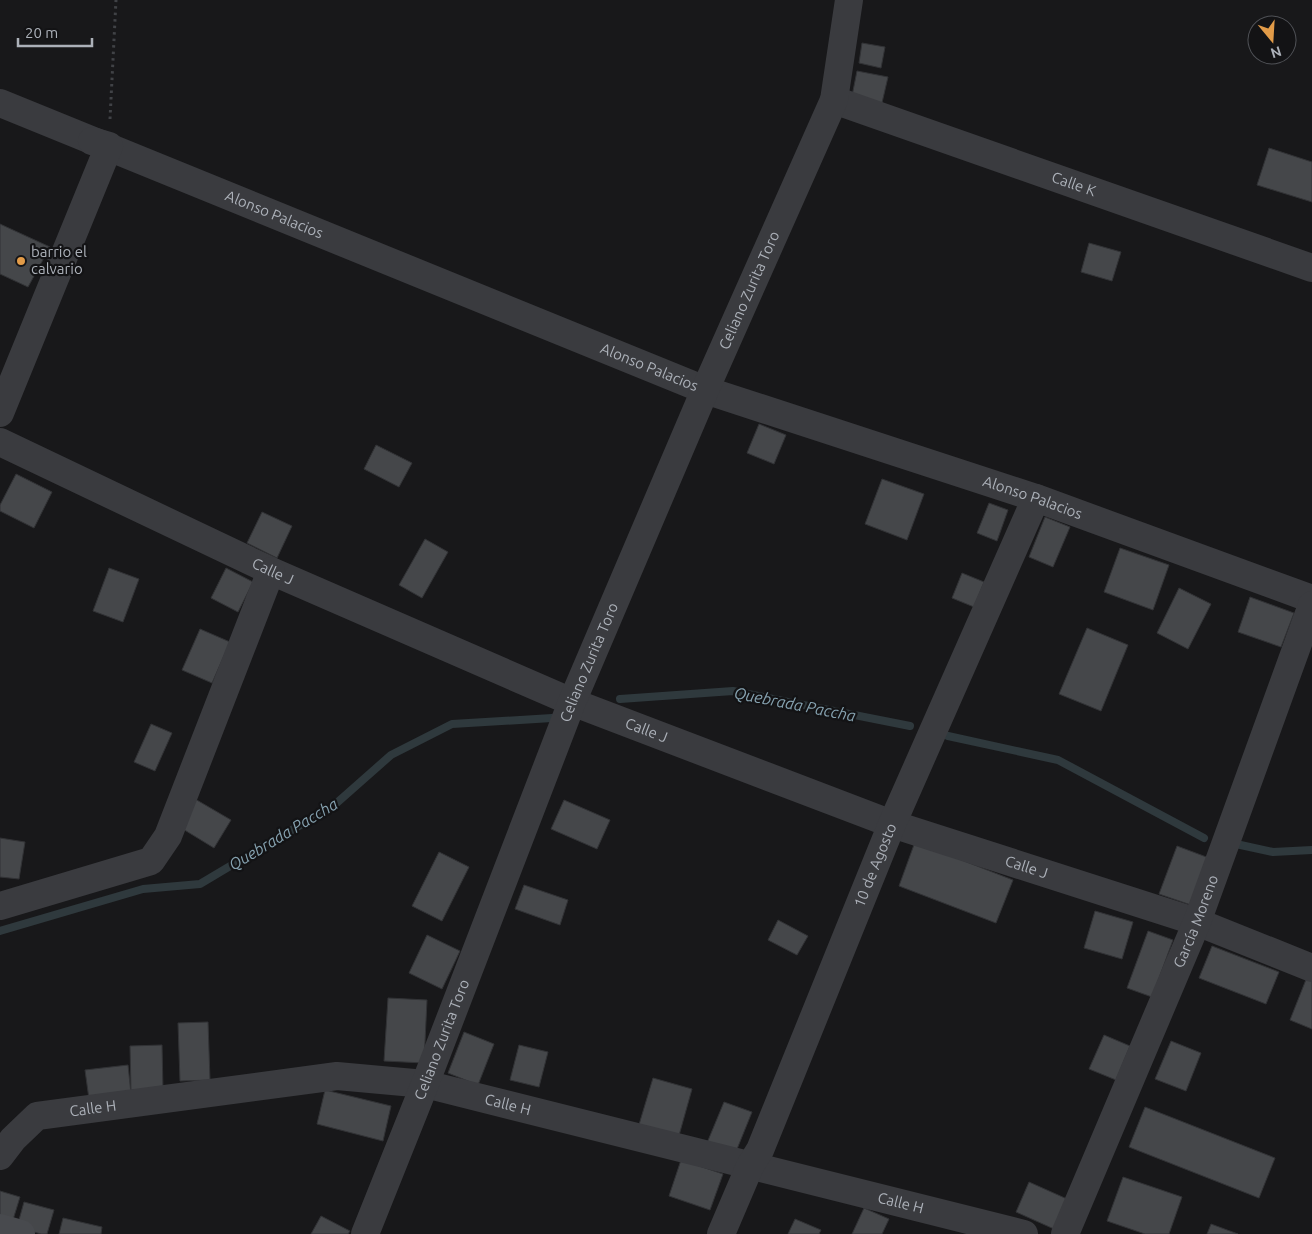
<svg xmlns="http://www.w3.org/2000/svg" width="1312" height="1234" font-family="Ubuntu,sans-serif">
  <rect width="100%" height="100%" fill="#18181a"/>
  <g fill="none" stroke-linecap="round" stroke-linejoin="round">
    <g stroke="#2f393d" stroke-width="8">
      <path d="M620 699 733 691 910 726"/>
      <path d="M948 736 1058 760 1204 838"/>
      <path d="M1236 844 1273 852 1312 850"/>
      <path d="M0 931 143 889 200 884 272 841 331 808 391 755 452 724 552 718"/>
    </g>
  </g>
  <g fill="#45474a" stroke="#323336">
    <path d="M862 43 885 47 881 68 859 63Z"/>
    <path d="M857 71 888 77 881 107 851 101Z"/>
    <path d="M1269 148 1312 162V202L1257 185Z"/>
    <path d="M0 224 50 247 28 287 0 274Z"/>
    <path d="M1089 243 1121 252 1112 281 1081 272Z"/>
    <path d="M759 424 786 435 774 464 747 453Z"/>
    <path d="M376 445 412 463 399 487 364 469Z"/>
    <path d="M16 474 52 492 34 528 0 511V505Z"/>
    <path d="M882 479 924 494 907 540 865 524Z"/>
    <path d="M989 503 1008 510 997 541 977 533Z"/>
    <path d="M262 512 292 526 277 558 247 543Z"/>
    <path d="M1045 517 1070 527 1053 567 1029 557Z"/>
    <path d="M425 539 448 552 422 598 399 585Z"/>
    <path d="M1120 548 1169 565 1153 610 1104 592Z"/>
    <path d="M109 568 139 579 123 622 93 611Z"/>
    <path d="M226 568 253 582 238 612 211 598Z"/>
    <path d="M962 573 984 582 974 607 952 598Z"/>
    <path d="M1179 588 1211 604 1188 649 1157 633Z"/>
    <path d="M1250 597 1294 613 1281 647 1238 632Z"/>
    <path d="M1087 628 1128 645 1101 711 1059 694Z"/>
    <path d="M200 629 230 642 212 683 182 670Z"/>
    <path d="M151 724 172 733 155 771 134 762Z"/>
    <path d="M195 799 231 820 214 848 178 826Z"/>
    <path d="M564 800 610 820 597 849 551 829Z"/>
    <path d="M0 838 25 842 19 879 0 877Z"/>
    <path d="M915 842 1013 880 996 923 899 886Z"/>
    <path d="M1177 846 1209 858 1191 905 1159 894Z"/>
    <path d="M439 852 469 867 442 921 412 906Z"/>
    <path d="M524 885 568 900 560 925 515 909Z"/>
    <path d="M1095 911 1133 922 1122 959 1084 948Z"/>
    <path d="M778 920 808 936 797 955 768 940Z"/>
    <path d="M1148 931 1173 940 1152 997 1127 988Z"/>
    <path d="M427 935 460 951 442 989 409 973Z"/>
    <path d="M1212 946 1279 972 1266 1004 1199 978Z"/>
    <path d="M1307 977 1312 979V1029L1290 1020Z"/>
    <path d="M388 998 427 1000 424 1063 384 1061Z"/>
    <path d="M208 1022 210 1080 180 1081 178 1023Z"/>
    <path d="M464 1032 494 1044 478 1085 448 1073Z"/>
    <path d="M1104 1035 1130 1046 1116 1080 1089 1069Z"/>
    <path d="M1171 1041 1201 1053 1186 1091 1155 1079Z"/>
    <path d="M162 1045 163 1090H131L130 1046Z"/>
    <path d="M519 1045 548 1052 539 1087 510 1080Z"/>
    <path d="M128 1065 131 1094 89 1099 85 1070Z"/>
    <path d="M653 1078 692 1089 678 1139 638 1128Z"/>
    <path d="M325 1090 391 1106 383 1141 317 1124Z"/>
    <path d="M724 1102 752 1112 735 1154 707 1143Z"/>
    <path d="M1145 1107 1275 1158 1259 1198 1129 1147Z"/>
    <path d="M681 1160 723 1174 710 1210 669 1196Z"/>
    <path d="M1123 1177 1182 1197 1169 1234H1145L1107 1221Z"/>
    <path d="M1029 1182 1067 1199 1054 1229 1016 1212Z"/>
    <path d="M0 1191 20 1197 12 1223 0 1219Z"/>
    <path d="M24 1202 54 1210 47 1234H41L17 1227Z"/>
    <path d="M864 1208 889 1219 882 1234H852Z"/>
    <path d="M321 1216 350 1231 348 1234H311Z"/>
    <path d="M63 1218 102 1227 101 1234H59Z"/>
    <path d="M795 1219 821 1230 819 1234H788Z"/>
    <path d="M1211 1224 1238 1234H1207Z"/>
  </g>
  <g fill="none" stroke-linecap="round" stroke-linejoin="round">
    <path stroke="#404246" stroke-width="3" stroke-dasharray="2.5 4" stroke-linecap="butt" d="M110 119 116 0"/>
    <g stroke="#3a3b3f" stroke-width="28">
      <path id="s1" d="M834 100 1312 268"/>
      <path id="s2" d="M0 103 705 390 1036 498 1312 599"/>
      <path d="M0 413 109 146 92 141"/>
      <path id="s3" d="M0 442 271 571 572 702 892 824 1197 922 1312 968"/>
      <path d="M0 906 151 861 168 836 271 571"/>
      <path id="s4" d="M0 1156 13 1139 37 1116 337 1076 425 1084 1024 1234"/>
      <path id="s5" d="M365 1234 425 1084 572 702 705 390 834 100 849 0"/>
      <path id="s6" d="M721 1234 750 1166 760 1150 892 824 1036 498"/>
      <path id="s7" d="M1065 1234 1197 922 1312 605"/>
    </g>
    <path stroke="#484a4e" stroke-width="28" d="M0 1228 21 1234"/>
  </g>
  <circle fill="#e29b48" stroke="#131315" stroke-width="2" cx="21" cy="261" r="5"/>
  <g text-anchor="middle" stroke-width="4.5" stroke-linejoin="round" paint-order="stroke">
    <g font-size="15" fill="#acb1b9" stroke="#131315">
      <text dy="5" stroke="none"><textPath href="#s1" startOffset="254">Calle K</textPath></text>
      <text dy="5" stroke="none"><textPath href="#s2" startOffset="296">Alonso Palacios</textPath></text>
      <text dy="5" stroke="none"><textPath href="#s5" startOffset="1019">Celiano Zurita Toro</textPath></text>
      <text dy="5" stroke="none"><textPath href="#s2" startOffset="701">Alonso Palacios</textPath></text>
      <text dy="5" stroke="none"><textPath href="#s2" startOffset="1106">Alonso Palacios</textPath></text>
      <text dy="5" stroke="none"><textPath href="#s3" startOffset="302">Calle J</textPath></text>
      <text dy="5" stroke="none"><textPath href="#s5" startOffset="614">Celiano Zurita Toro</textPath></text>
      <text dy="5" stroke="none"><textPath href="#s3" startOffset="708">Calle J</textPath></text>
      <text dy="5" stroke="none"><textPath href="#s6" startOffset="400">10 de Agosto</textPath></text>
      <text dy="5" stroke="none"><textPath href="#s3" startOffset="1112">Calle J</textPath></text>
      <text dy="5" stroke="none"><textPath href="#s7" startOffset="339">García Moreno</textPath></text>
      <text dy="5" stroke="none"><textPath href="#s5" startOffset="209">Celiano Zurita Toro</textPath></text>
      <text dy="5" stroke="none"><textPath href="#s4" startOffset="531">Calle H</textPath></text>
      <text dy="5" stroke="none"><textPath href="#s4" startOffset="111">Calle H</textPath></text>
      <text dy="5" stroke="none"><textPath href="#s4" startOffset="936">Calle H</textPath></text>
    </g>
    <g font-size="15" fill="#acb1b9" stroke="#131315" text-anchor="start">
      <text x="31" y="257">barrio el<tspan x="31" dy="17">calvario</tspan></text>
    </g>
    <g font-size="16" font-style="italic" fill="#86a2b0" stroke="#131315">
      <text transform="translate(795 704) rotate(11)" y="6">Quebrada Paccha</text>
      <text transform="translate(283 834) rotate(-31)" y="6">Quebrada Paccha</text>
    </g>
  </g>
  <g transform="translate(1272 40) rotate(162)"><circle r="24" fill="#131315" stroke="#505257"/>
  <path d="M0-4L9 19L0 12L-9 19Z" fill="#e29b48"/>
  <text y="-8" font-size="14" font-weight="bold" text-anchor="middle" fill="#acb1b9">N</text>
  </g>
  <path d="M18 38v8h74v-8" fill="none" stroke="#acb1b9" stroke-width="2.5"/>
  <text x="25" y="38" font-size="15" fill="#acb1b9" stroke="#131315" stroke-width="4" paint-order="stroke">20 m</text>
</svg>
